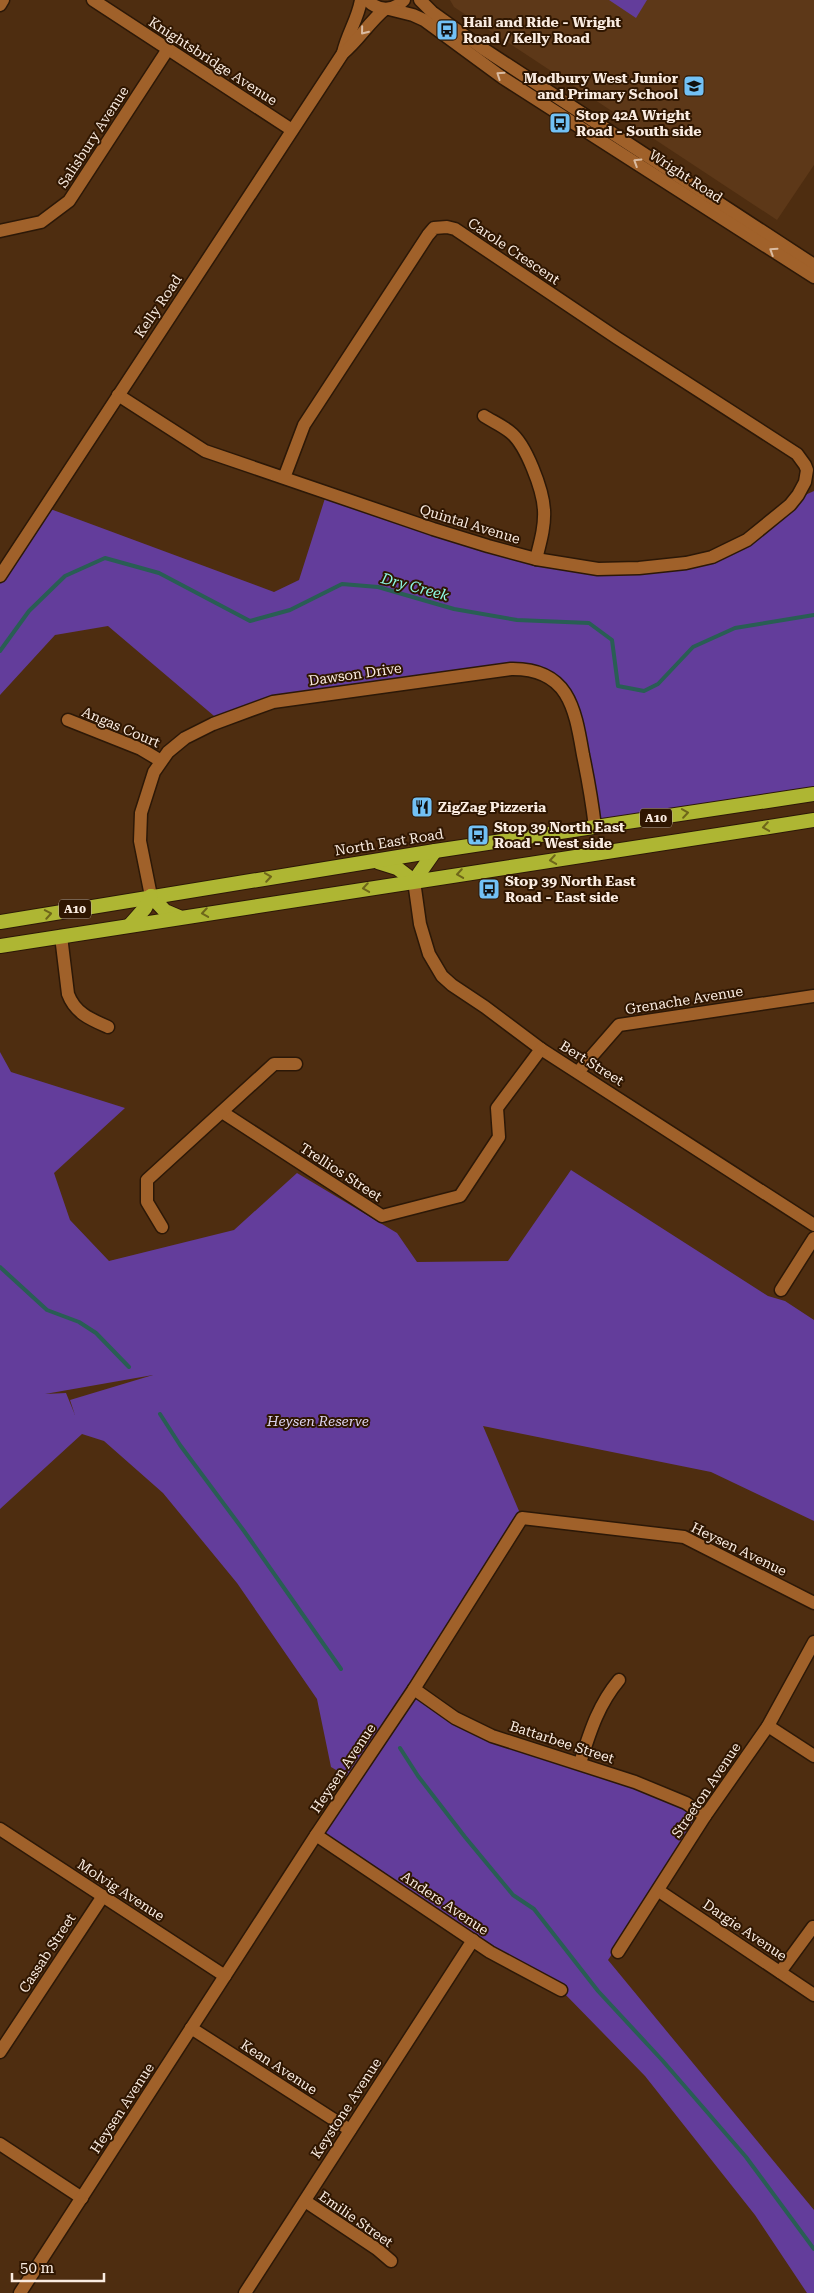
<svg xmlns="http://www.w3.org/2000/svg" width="814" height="2293" font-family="'Roboto Serif',serif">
  <rect width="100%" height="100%" fill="#4e2d10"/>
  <path fill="#5d3818" d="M450 0H814V165L777 220 454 7Z"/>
  <g fill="#633d9b" fill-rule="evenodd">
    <path d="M609 0H647L636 18Z"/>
    <path d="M814 491V794L595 827 571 703 531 671 275 701 220 721 108 626 55 635 0 695V576L45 507 274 592 299 580 327 492 546 561 631 569 718 554 794 500Z"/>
    <path d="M0 1052 11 1072 125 1108 54 1173 70 1220 109 1261 234 1230 297 1173 397 1233 417 1262 508 1261 571 1170 768 1296 785 1301 814 1320V1521L711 1472 483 1426 522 1518 414 1689 492 1736 686 1803 705 1816 608 1960 814 2210V2293H807L755 2215 645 2076 561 1990 316 1835 353 1780 331 1767 317 1699 237 1583 163 1493 104 1441 82 1434 0 1509ZM153 1375 70 1400 75 1415 66 1393 45 1394Z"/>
  </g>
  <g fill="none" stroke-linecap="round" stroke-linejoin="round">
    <g stroke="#295e54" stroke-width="4">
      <path d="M0 651 29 611 65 576 105 558 159 573 250 621 290 610 342 584 378 587 454 609 517 620 589 623 612 640 618 686 644 691 658 684 693 647 735 628 814 615"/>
      <path d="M0 1267 47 1310 79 1322 96 1333 129 1367"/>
      <path d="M160 1414 180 1445 244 1531 341 1669"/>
      <path d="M400 1748 418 1776 465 1837 513 1895 534 1909 598 1991 662 2060 746 2157 814 2249"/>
    </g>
    <g stroke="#2c1807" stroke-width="15">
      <g id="minor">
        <path d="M93 0 292 130"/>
        <path d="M0 5 3 0"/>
        <path d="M0 231 41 222 69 201 168 49"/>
        <path d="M118 395 205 451 433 529 488 546 536 559 598 569 639 568 686 563 712 557 747 540 790 505 798 495 805 482 807 470 805 465 797 454 617 338 455 229 447 227 434 228 428 235 304 425 284 478"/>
        <path d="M484 416C492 421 503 426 510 432 526 444 543 490 544 510 545 527 540 543 536 559"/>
        <path d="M68 720 141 749 161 761"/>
        <path d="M414 881 420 924 429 954 442 976 452 985 485 1007 541 1049 814 1225"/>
        <path d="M151 896 140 841 141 813 154 772 168 752 185 738 213 724 273 702 511 669C569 668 575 709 583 755 588 779 592 802 595 827"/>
        <path d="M61 936 68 994C75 1013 90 1019 108 1027"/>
        <path d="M578 1072 619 1025 814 996"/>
        <path d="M222 1112 382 1216 460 1196 499 1137 497 1108 541 1049"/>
        <path d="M162 1227 147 1202V1180L274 1064H296"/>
        <path d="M781 1290 814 1238"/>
        <path d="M414 1689 455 1718 492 1736 635 1782 686 1803 705 1816"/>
        <path d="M768 1726 814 1756"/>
        <path d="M580 1763C590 1732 598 1705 619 1680"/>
        <path d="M0 1829 225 1976"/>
        <path d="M316 1835 490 1952 561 1990"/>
        <path d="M659 1891 814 1995"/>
        <path d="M618 1952 705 1816 768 1726 814 1642"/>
        <path d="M780 1972 813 1927"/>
        <path d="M191 2028 350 2130"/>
        <path d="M0 2052 103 1896"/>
        <path d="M0 2144 82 2198"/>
        <path d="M305 2201 377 2249 391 2261"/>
        <path d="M20 2293 316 1835 414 1689 522 1518 684 1537 814 1603"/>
        <path d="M245 2293 473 1940"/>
      </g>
    </g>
    <g stroke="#2c1807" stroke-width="15">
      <g id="tertiary">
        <path d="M343 53C347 34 358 19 361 0"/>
        <path d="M0 576 343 53C359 40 369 22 385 9"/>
      </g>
    </g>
    <g stroke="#2c1807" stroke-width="15">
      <g id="secondary">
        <path d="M367 0C378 11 393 12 404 0"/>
        <path d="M420 0 432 12 482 48 814 265"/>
        <path d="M389 9 413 15 424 20 503 78 814 277"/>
      </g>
    </g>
    <g stroke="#2c1807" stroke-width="16">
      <g id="trunk">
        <path d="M378 862 397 868 414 881"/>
        <path d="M414 881 435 851"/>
        <path d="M151 896 165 911 179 917"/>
        <path d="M0 922 435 851 814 794"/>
        <path d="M130 925 145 908 151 896"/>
        <path d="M0 946 814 820"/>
      </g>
    </g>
    <use href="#minor" stroke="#a0612a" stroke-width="12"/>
    <use href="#tertiary" stroke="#a0612a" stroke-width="12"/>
    <use href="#secondary" stroke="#a0612a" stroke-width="12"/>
    <use href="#trunk" stroke="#aeb633" stroke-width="14"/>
  </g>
  <defs><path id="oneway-chevron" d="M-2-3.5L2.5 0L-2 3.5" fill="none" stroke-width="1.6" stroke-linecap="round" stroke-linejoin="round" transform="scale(1.25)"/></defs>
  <g stroke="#dabba1">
    <use href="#oneway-chevron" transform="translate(364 31) rotate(129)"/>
    <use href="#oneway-chevron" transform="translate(500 75) rotate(-146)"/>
    <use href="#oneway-chevron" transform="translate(637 162) rotate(-148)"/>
    <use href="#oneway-chevron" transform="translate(773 251) rotate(-147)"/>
  </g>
  <g stroke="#6e661a">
    <use href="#oneway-chevron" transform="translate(685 813) rotate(-8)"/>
    <use href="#oneway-chevron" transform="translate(766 827) rotate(171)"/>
    <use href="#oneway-chevron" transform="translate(553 860) rotate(171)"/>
    <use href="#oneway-chevron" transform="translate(460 874) rotate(171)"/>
    <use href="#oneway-chevron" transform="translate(268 877) rotate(-9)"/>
    <use href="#oneway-chevron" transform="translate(366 888) rotate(171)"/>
    <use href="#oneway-chevron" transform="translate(205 913) rotate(171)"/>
    <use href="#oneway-chevron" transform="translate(48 914) rotate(-10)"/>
  </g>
  <defs>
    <g id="bus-square" transform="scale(1.125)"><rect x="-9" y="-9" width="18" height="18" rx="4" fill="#72c1f5" stroke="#2f1601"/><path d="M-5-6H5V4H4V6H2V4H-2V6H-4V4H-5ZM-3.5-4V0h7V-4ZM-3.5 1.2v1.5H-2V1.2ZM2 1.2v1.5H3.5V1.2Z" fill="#111"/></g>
    <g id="school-square" transform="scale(1.125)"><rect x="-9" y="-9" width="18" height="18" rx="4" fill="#72c1f5" stroke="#2f1601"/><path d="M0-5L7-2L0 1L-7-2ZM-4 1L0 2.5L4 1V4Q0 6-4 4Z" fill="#111"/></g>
    <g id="restaurant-square" transform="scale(1.125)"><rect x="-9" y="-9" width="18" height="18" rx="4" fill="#72c1f5" stroke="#2f1601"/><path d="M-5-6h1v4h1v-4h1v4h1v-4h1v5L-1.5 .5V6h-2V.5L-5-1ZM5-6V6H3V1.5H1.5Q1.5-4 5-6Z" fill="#111"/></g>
  </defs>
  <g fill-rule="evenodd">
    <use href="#bus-square" x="447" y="30"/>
    <use href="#school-square" x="694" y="86"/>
    <use href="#bus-square" x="560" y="123"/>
    <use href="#restaurant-square" x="422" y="807"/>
    <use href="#bus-square" x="478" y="835"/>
    <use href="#bus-square" x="489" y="889"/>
  </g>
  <g text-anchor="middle" stroke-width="4" stroke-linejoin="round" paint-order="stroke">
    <g fill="#2f1601" stroke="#bdac9e" stroke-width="1">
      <rect x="640" y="808.5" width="32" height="19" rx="4"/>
      <rect x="59" y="899.5" width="32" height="19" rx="4"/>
    </g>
    <g font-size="12" font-weight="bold" fill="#faece1">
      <text x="656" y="822">A10</text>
      <text x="75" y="913">A10</text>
    </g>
    <g font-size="14" font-weight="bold" fill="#faece1" stroke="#2f1601" text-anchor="start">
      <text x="463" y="27">Hail and Ride - Wright<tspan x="463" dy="16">Road / Kelly Road</tspan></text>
      <text x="678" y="83" text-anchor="end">Modbury West Junior<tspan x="678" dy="16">and Primary School</tspan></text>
      <text x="576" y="120">Stop 42A Wright<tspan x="576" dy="16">Road - South side</tspan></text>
      <text x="438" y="812">ZigZag Pizzeria</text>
      <text x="494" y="832">Stop 39 North East<tspan x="494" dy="16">Road - West side</tspan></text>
      <text x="505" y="886">Stop 39 North East<tspan x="505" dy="16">Road - East side</tspan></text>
    </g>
    <g font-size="14" fill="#faece1" stroke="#2f1601">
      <text transform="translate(213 61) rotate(33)" y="5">Knightsbridge Avenue</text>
      <text transform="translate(93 137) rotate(-57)" y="5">Salisbury Avenue</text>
      <text transform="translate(686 176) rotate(33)" y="5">Wright Road</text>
      <text transform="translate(514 251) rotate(34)" y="5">Carole Crescent</text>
      <text transform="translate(158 306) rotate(-56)" y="5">Kelly Road</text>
      <text transform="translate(470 524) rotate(17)" y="5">Quintal Avenue</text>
      <text transform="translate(355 674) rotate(-8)" y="5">Dawson Drive</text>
      <text transform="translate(121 727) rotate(23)" y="5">Angas Court</text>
      <text transform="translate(389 842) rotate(-9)" y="5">North East Road</text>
      <text transform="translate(684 1000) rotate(-9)" y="5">Grenache Avenue</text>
      <text transform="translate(592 1063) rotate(32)" y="5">Bert Street</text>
      <text transform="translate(341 1172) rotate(33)" y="5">Trellios Street</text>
      <text transform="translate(739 1549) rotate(26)" y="5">Heysen Avenue</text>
      <text transform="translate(562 1742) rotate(18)" y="5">Battarbee Street</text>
      <text transform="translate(343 1768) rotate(-56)" y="5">Heysen Avenue</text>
      <text transform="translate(706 1790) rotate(-56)" y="5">Streeton Avenue</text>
      <text transform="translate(121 1890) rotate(33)" y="5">Molvig Avenue</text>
      <text transform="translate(445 1903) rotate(34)" y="5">Anders Avenue</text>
      <text transform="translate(745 1930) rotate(34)" y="5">Dargie Avenue</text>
      <text transform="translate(47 1953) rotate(-57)" y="5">Cassab Street</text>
      <text transform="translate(279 2067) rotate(33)" y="5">Kean Avenue</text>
      <text transform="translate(122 2108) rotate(-57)" y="5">Heysen Avenue</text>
      <text transform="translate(346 2108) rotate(-57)" y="5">Keystone Avenue</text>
      <text transform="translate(356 2219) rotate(35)" y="5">Emilie Street</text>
    </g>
    <g font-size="14" font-style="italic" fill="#dbd3ed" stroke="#2f1601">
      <text x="318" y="1426">Heysen Reserve</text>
    </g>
    <g font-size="15" font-style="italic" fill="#8efbe4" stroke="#2f1601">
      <text transform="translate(415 587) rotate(15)" y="5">Dry Creek</text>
    </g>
  </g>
  <path d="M12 2273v8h92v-8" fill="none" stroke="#faece1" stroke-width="2.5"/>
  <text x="20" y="2273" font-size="15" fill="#faece1" stroke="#2f1601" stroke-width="4" paint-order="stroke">50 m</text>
</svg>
